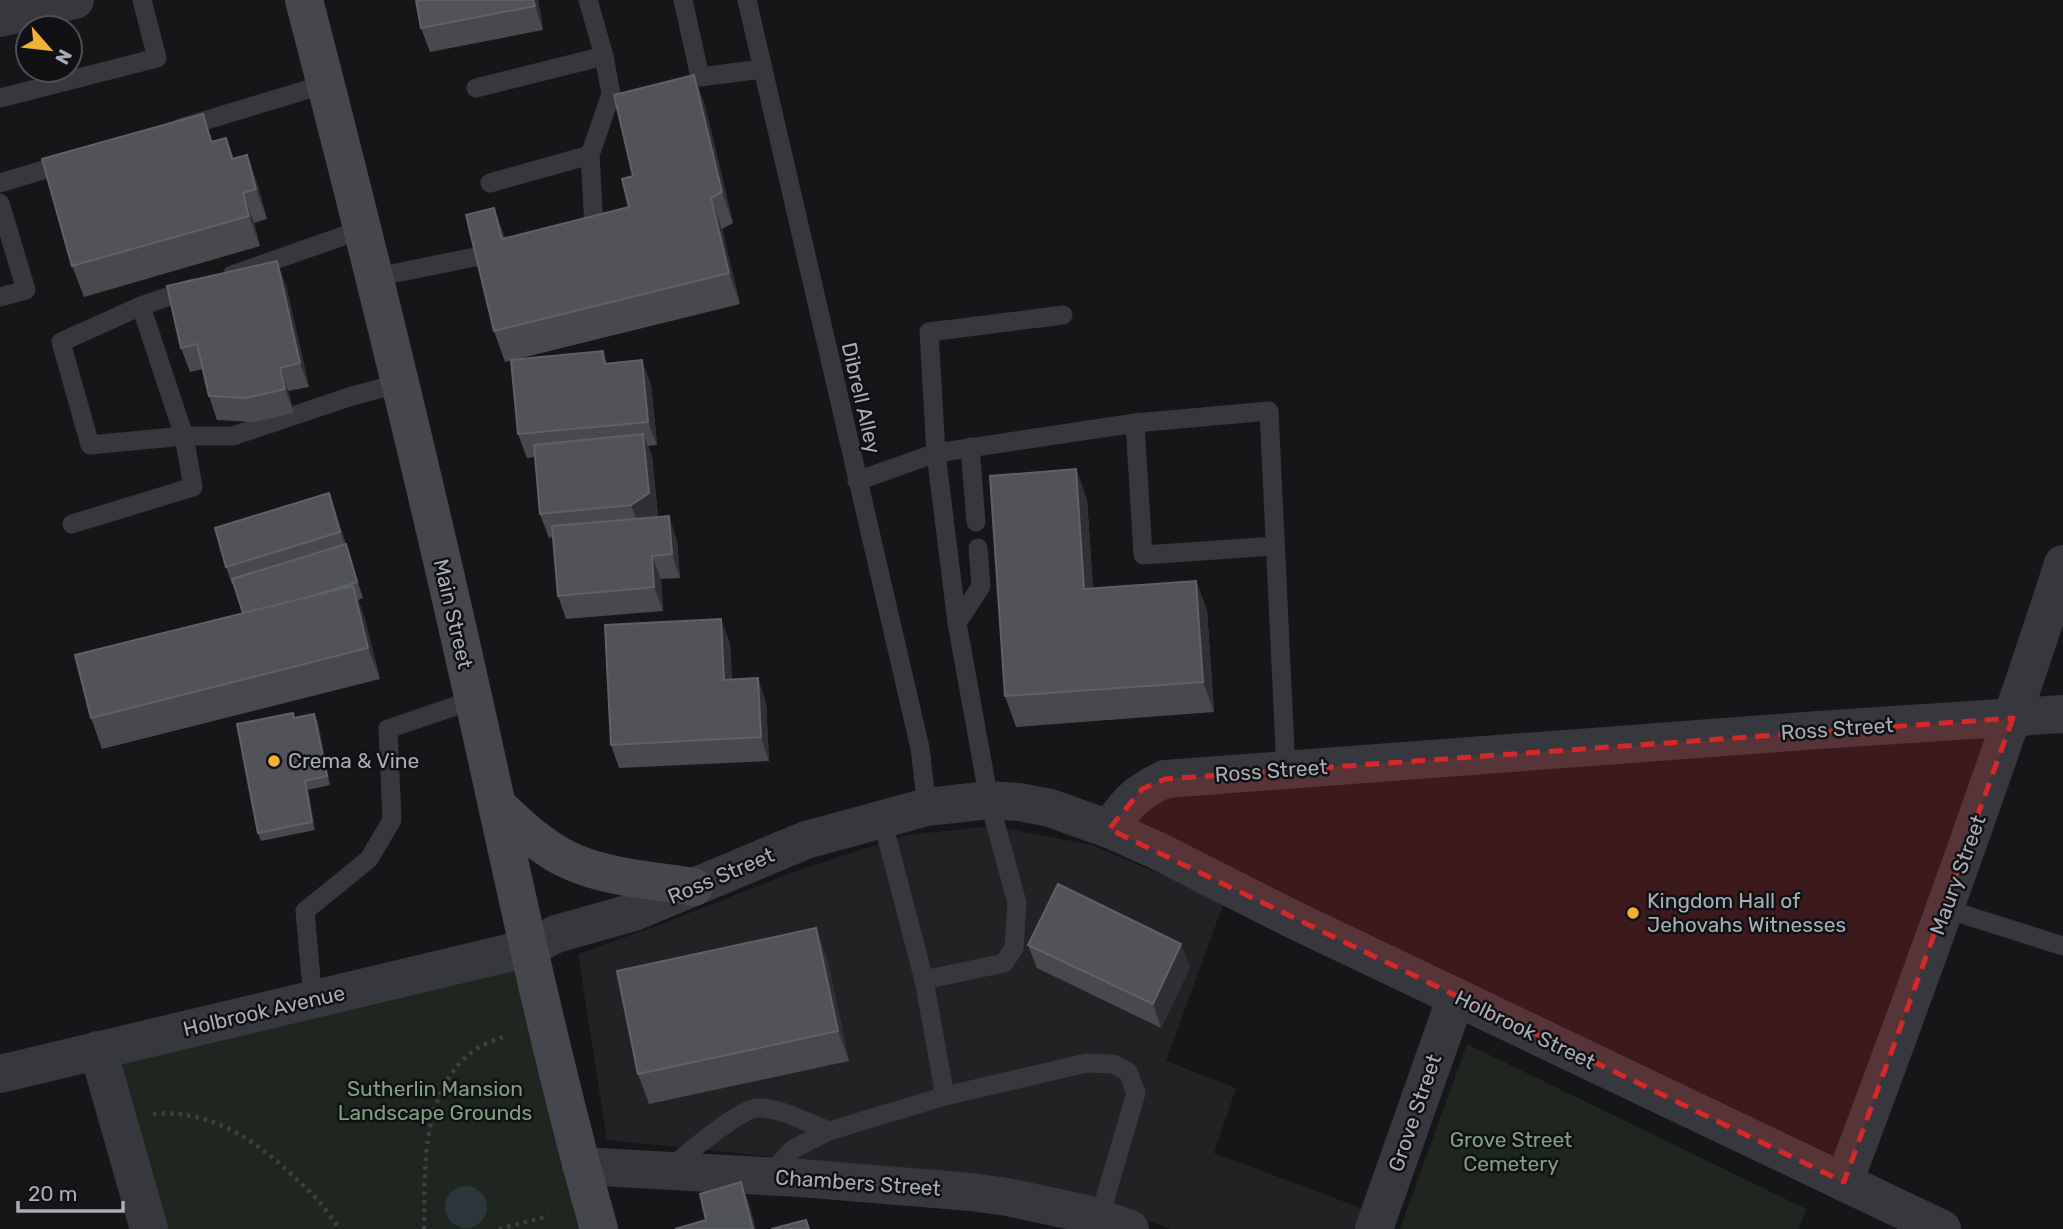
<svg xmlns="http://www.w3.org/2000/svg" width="2063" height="1229" font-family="Rubik,sans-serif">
  <rect width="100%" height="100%" fill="#161618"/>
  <path fill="#222225" d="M993 826 1092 845 1190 887 1223 905 1166 1061 1236 1088 1214 1153 1364 1209 1358 1229H1170L1139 1217 884 1168 607 1140 578 954 659 925 796 871 907 835Z"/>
  <g fill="#1e261f">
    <path d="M529 948 599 1229H137L98 1050Z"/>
    <path d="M1467 1044 1806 1209 1799 1229H1400Z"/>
  </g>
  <circle fill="#2c353c" cx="466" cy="1207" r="21"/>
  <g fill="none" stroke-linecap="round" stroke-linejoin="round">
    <g stroke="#3d3f44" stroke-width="4.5" stroke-dasharray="3.5 5" stroke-linecap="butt">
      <path d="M153 1114C207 1109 251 1137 289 1172 298 1181 308 1189 317 1199 325 1208 332 1219 340 1229"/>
      <path d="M424 1229C425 1169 420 1092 473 1051 481 1045 493 1041 503 1037"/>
      <path d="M499 1229 549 1216"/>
    </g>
    <g stroke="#37383d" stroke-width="19">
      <path d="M683 0 700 77 762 69"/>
      <path d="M747 0 920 748 927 807"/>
      <path d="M476 88 604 56"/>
      <path d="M0 98 157 58 142 0"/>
      <path d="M180 128 326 84"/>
      <path d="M0 183 70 162"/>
      <path d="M490 183 590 155"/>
      <path d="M0 203 26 290 0 297"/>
      <path d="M580 230 594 226 590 155 611 94 604 56 588 0"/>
      <path d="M232 275 363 229"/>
      <path d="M376 277 480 256"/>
      <path d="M193 288 141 306 61 342 90 445 184 436H233L349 397 400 383"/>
      <path d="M1135 423 1143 555 1275 546"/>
      <path d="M970 447 976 522"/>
      <path d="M857 481 936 453 1135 423 1269 411 1286 770"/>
      <path d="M72 524 193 487 184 436 141 306"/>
      <path d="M957 623 981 586 978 548"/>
      <path d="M882 819 924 980 1004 963 1014 948 1017 903 989 800 957 623 936 453 929 332 1063 315"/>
      <path d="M1946 909 2063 946"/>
      <path d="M924 980 945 1096"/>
      <path d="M313 1000 305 911 369 859 392 820 388 729 473 700"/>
      <path d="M668 1169C686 1155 736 1111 757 1108 777 1106 810 1124 829 1131"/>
      <path d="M768 1176 793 1149 829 1131 945 1096 1086 1063 1113 1064 1128 1072 1136 1093 1099 1219"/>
    </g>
    <g stroke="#37383d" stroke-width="38">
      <path d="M0 18 75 0"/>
      <path d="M1109 829C1127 803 1135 793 1165 779L1818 730 2063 714"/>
      <path d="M98 1050 149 1229"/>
      <path d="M0 1074 529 948 556 934 634 912 806 840 927 807 989 800 1019 802 1050 808 1109 829 1156 850 1290 918 1942 1229"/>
      <path d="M581 1166 801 1178 971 1192 1007 1197 1087 1214 1130 1229"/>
      <path d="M1844 1182C1921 977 1996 772 2063 564"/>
      <path d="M1374 1229 1456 997"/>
    </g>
    <g stroke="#45474d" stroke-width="38">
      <path d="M304 0C371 258 434 517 491 778 524 929 557 1080 599 1229"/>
      <path d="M497 805C518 825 540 846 566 859 605 878 652 880 694 887"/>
    </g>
  </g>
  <g fill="#47494d">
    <path d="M538 0 543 30 430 52 421 28Z"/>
    <path d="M694 75 705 106 733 223 722 229 740 304 505 362 494 331V208L505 238 629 207 633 176Z"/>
    <path d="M226 138 234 159 247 155 258 186 267 219 254 223 260 246 84 297 72 266 213 141Z"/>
    <path d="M286 285 309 387 288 391 294 413 255 422 217 420 209 396 203 369 190 372 181 348Z"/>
    <path d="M603 351 607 364 651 384 657 445 648 446 652 457 658 517H657L677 540 680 578 661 579 663 611 566 619 558 596 553 537 549 538 540 514 535 457 527 458 518 434Z"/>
    <path d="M1076 469 1087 500 1093 588 1196 581 1207 611 1214 712 1016 727 1005 696Z"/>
    <path d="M335 510 363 598 358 600 364 616 380 679 102 749 91 718 243 613 234 583 232 584 226 567Z"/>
    <path d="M730 643 732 680 766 702 769 761 619 768 611 745Z"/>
    <path d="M314 714 318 722 330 785 308 790 315 830 261 841 258 833 294 718Z"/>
    <path d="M1028 945 1190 967 1161 1028 1037 968Z"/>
    <path d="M827 958 849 1061 649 1104 638 1074Z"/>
  </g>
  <g fill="#2f3033">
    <path d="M533 0H538L543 30Z"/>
    <path d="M694 75 705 106 733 223 722 192Z"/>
    <path d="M203 114 214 144 211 142Z"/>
    <path d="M247 155 258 186 267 219 256 189Z"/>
    <path d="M243 193 254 223 260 246 249 216Z"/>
    <path d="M711 198 722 229 740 304 729 273Z"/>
    <path d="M494 208 505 238 502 239Z"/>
    <path d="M277 261 286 285 309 387 300 363Z"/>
    <path d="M642 360 651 384 657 445 648 422Z"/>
    <path d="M280 368 288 391 294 413 285 389Z"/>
    <path d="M643 434 652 457 658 517 640 529 631 505Z"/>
    <path d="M1076 469 1087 500 1095 619 1084 589Z"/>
    <path d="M329 493 335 510 346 548 340 532Z"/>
    <path d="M669 516 677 540 680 578 672 554Z"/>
    <path d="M346 544 352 560 363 598 357 582Z"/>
    <path d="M652 556 661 579 663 611 654 587Z"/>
    <path d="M1196 581 1207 611 1214 712 1203 682Z"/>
    <path d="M353 586 364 616 380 679 368 648Z"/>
    <path d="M721 619 730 643 733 704 724 680Z"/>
    <path d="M758 678 766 702 769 761 761 737Z"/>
    <path d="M314 714 318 722 330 785 327 776Z"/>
    <path d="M305 781 308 790 315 830 312 822Z"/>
    <path d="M816 928 827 958 849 1061 838 1031Z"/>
    <path d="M1181 944 1190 967 1161 1028 1153 1004Z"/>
    <path d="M741 1182 750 1206 756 1229H753Z"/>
  </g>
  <g fill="#525359" stroke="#5f6168" stroke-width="2">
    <path d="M416 0H533L535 6 421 28Z"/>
    <path d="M694 75 722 192 711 198 729 273 494 331 466 215 494 208 502 239 629 207 622 179 633 176 614 95Z"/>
    <path d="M203 114 211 142 226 138 232 159 247 155 256 189 243 193 249 216 72 266 42 159Z"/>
    <path d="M277 261 300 363 280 368 285 389 246 398 209 396 197 344 181 348 167 286Z"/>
    <path d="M603 351 604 364 642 360 648 422 518 434 511 360Z"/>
    <path d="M643 434 649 493 631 505 540 514 534 445Z"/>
    <path d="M1076 469 1084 589 1196 581 1203 682 1005 696 990 476Z"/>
    <path d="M329 493 340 532 226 567 215 528Z"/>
    <path d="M669 516 672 554 652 556 654 587 558 596 552 526Z"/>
    <path d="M346 544 357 582 309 597 243 613 232 579Z"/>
    <path d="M353 586 368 648 91 718 75 655Z"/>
    <path d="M721 619 724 680 758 678 761 737 611 745 605 625Z"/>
    <path d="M293 713 294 718 314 714 327 776 305 781 312 822 258 833 237 724Z"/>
    <path d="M1058 884 1181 944 1153 1004 1028 945Z"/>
    <path d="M816 928 838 1031 638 1074 617 971Z"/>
    <path d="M741 1182 753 1229H675L706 1220 700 1194Z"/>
    <path d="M806 1220 809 1229H771Z"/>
  </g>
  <path fill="#d62828" fill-opacity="0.2" stroke="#d62828" stroke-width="5" stroke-dasharray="14 9" stroke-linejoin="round" d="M2013 718 1844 1182 1109 829 1142 789 1165 779Z"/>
  <g fill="#f2b134" stroke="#111113" stroke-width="2.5">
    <circle cx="274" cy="761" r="7"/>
    <circle cx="1633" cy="913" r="7"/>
  </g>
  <g text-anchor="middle" stroke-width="5" stroke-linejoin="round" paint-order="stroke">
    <g font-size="21" fill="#a8adb8" stroke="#111113">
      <text transform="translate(861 398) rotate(77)" y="7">Dibrell Alley</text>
      <text transform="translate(453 614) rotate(77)" y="7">Main Street</text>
      <text transform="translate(1837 729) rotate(-4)" y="7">Ross Street</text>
      <text transform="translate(1271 771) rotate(-4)" y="7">Ross Street</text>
      <text transform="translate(1958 875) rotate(-70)" y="7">Maury Street</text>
      <text transform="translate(721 876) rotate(-23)" y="7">Ross Street</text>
      <text transform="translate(264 1011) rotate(-13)" y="7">Holbrook Avenue</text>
      <text transform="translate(1525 1030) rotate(26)" y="7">Holbrook Street</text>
      <text transform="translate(1415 1113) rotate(-71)" y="7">Grove Street</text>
      <text transform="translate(858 1183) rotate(4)" y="7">Chambers Street</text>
    </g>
    <g font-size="21" fill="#a8adb8" stroke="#111113" text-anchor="start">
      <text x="288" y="768">Crema &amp; Vine</text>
      <text x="1647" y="908">Kingdom Hall of<tspan x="1647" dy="24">Jehovahs Witnesses</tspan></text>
    </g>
    <g font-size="21" fill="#7fa381" stroke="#111113">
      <text x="435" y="1096">Sutherlin Mansion<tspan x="435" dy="24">Landscape Grounds</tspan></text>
      <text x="1511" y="1147">Grove Street<tspan x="1511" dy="24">Cemetery</tspan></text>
    </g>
  </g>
  <g transform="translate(49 49) rotate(118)"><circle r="33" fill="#111113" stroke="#4d4f55" stroke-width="2"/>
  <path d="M0-5L12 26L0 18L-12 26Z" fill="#f2b134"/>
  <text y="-10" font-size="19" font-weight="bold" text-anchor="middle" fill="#a8adb8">N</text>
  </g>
  <path d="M18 1201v10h105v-10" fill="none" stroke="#a8adb8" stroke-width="3.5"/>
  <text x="28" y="1201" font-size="21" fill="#a8adb8" stroke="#111113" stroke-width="5" paint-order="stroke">20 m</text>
</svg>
